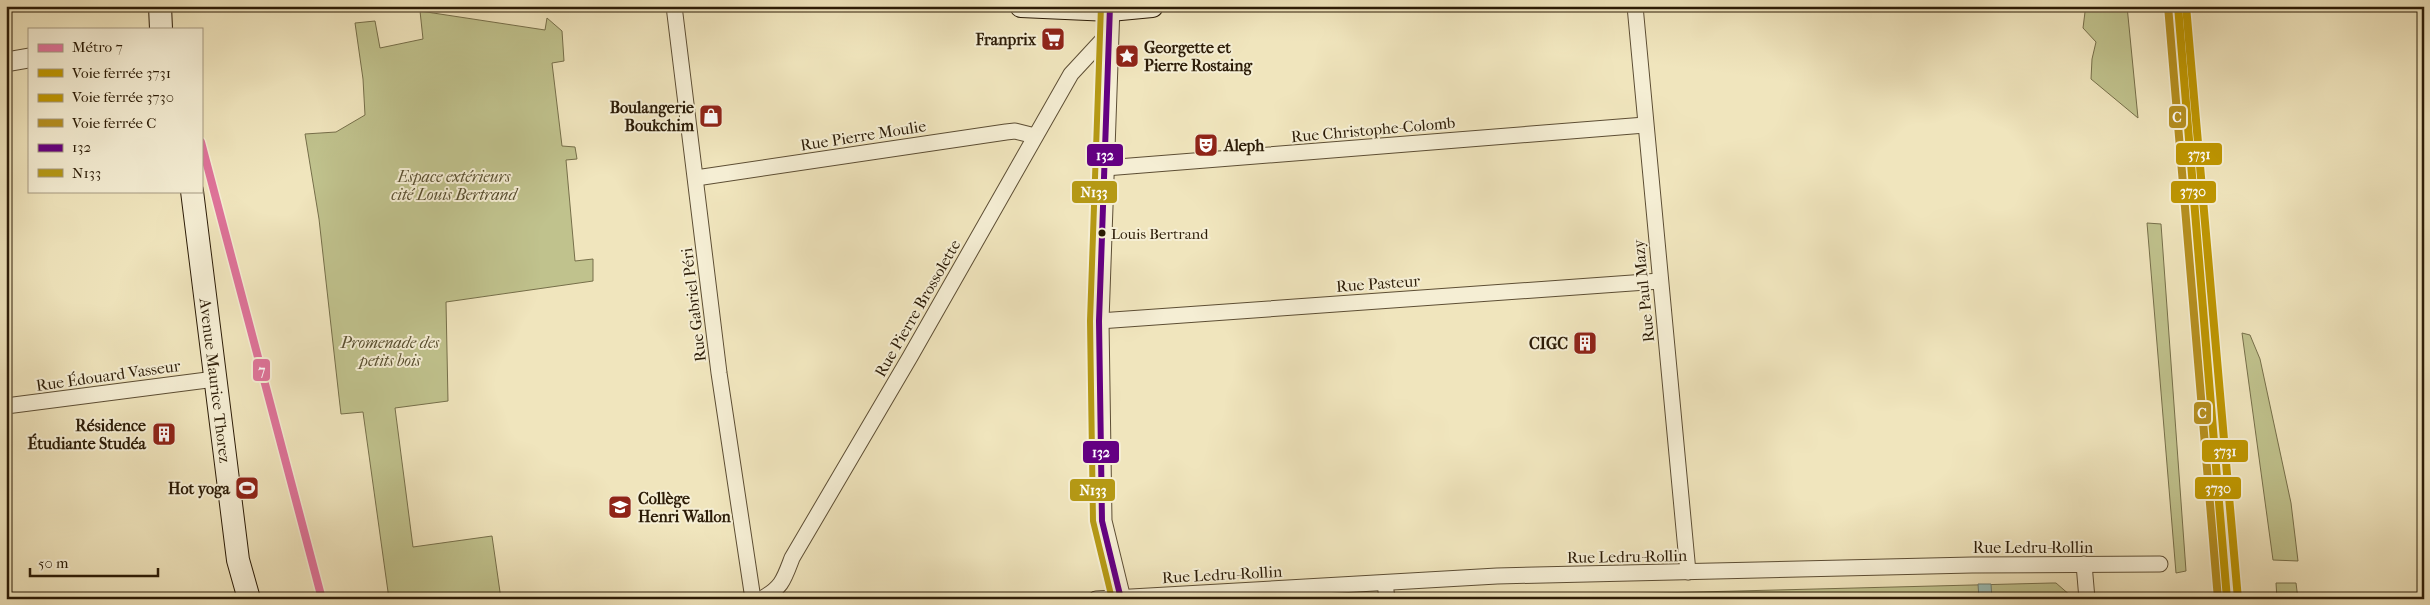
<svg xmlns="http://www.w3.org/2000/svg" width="2430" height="605" font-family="'IM FELL French Canon',serif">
  <rect width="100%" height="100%" fill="#f0e5bd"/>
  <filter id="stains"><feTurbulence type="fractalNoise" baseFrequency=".004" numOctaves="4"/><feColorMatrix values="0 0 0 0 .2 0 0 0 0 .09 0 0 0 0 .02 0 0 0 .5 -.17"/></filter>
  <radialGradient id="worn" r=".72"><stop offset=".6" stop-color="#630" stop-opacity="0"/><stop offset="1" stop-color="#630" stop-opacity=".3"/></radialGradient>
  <g fill="#c0c28d" stroke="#766f4a">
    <path d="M2091 6H2127L2138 118 2091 79 2092 59 2096 42 2083 28 2085 12Z"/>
    <path d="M420 11 545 30 547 18 562 31 564 61 552 63 562 146 575 147 577 159 566 160 575 261 593 259V281L446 302 448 401 395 408 413 547 492 536 501 599H389L363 412 341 414 339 397 319 219 305 134 336 132 365 115 363 79 355 23 375 21 380 48 423 39Z"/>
    <path d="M2147 223 2161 224 2186 571 2176 573Z"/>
    <path d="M2242 333 2250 335 2260 359 2291 503 2298 561 2273 560Z"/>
    <path d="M2052 583H2056L2071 596 2072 599H1501V597Z"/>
    <path d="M2276 583H2296L2298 599H2277Z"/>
  </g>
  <path fill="#9bbeb7" stroke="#6f7d71" d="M1978 584H1991L1992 599H1979Z"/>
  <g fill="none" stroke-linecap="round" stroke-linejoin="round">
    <g stroke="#5d4e34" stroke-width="17">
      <g id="minor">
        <path d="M674 6 719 373 753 599"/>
        <path d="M1635 6 1688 572"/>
        <path d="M1105 168 1645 125"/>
        <path d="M696 178 1006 132 1015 131 1035 136"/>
        <path d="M1099 321 1660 281"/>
        <path d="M6 406 215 379"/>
        <path d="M2084 564 2087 599"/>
        <path d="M1385 583 1387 599"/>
        <path d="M761 599C782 588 784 579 792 558L910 357 1071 74 1108 34"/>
        <path d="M1096 599 1497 576 1972 565 2160 564"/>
      </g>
    </g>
    <g stroke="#5d4e34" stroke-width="21">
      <g id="tertiary">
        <path d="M1110 6 1099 321 1102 521 1121 599"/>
        <path d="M6 62 29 58"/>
      </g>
    </g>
    <g stroke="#2c1c07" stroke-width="24">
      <g id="secondary">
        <path d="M160 6 161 29"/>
        <path d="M1021 6 1110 10 1152 6"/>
        <path id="s1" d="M192 191 238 560 249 599"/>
      </g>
    </g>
    <use href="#minor" stroke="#f5eed4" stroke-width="15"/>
    <use href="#tertiary" stroke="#f5eed4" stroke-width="19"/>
    <use href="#secondary" stroke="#f5eed4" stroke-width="22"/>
    <g stroke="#f5eed4" stroke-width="10">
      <path id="bus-1" d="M1110 6 1099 321 1102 521 1121 599"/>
    </g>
    <g stroke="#f5eed4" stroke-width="10">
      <path id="bus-2" d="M1101 6 1090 321 1093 521 1112 599"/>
    </g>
    <use href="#bus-1" stroke="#640082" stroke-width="6"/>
    <use href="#bus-2" stroke="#b59915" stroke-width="6"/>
    <g stroke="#f5eed4" stroke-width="11">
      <path id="rail-1" d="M2186 6 2238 599"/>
    </g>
    <g stroke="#f5eed4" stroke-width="11">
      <path id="rail-2" d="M2178 6 2227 599"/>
    </g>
    <g stroke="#f5eed4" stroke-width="11">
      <path id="rail-3" d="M2168 6 2218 599"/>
    </g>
    <use href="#rail-1" stroke="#be9601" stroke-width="8"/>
    <use href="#rail-2" stroke="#be9601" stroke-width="8"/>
    <use href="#rail-3" stroke="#b58f1f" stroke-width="8"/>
    <g stroke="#f5eed4" stroke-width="11">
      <path id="metro-1" d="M201 142 322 599"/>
    </g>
    <use href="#metro-1" stroke="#df739a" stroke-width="8"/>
  </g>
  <defs>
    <g id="supermarket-square" transform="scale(1.25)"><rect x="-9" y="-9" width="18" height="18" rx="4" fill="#8f2418" stroke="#f5eed4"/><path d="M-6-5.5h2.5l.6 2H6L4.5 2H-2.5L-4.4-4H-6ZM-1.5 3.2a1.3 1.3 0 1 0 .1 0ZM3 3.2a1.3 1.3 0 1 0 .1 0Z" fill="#fff"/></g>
    <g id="sight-square" transform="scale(1.25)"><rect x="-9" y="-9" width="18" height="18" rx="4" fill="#8f2418" stroke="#f5eed4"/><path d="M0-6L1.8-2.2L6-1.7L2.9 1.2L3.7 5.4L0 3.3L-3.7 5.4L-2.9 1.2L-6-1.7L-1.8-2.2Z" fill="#fff"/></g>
    <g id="shop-square" transform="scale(1.25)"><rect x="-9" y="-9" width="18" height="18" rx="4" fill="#8f2418" stroke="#f5eed4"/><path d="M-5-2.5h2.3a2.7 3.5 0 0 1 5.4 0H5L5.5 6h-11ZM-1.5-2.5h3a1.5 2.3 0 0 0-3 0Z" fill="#fff"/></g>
    <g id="theatre-square" transform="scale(1.25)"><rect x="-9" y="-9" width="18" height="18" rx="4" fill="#8f2418" stroke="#f5eed4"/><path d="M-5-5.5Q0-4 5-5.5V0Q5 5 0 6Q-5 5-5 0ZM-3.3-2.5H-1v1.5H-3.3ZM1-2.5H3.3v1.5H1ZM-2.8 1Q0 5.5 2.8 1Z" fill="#fff"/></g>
    <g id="building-square" transform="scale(1.25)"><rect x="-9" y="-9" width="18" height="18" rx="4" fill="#8f2418" stroke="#f5eed4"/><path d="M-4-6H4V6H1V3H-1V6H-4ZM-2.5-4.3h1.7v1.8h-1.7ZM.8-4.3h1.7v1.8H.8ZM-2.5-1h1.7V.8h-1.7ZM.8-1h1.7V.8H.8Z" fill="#fff"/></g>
    <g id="stadium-square" transform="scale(1.25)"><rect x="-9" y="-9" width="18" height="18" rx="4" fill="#8f2418" stroke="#f5eed4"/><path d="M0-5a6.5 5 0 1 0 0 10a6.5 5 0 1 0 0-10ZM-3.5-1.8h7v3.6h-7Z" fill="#fff"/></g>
    <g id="school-square" transform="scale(1.25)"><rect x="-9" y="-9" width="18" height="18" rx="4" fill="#8f2418" stroke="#f5eed4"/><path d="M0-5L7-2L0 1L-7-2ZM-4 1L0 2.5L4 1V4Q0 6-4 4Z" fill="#fff"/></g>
  </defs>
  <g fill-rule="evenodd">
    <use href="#supermarket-square" x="1053" y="39"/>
    <use href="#sight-square" x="1127" y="56"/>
    <use href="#shop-square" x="711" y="116"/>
    <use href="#theatre-square" x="1206" y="145"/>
    <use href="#building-square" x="1585" y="343"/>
    <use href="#building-square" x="164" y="434"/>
    <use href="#stadium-square" x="247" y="488"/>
    <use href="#school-square" x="620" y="507"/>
  </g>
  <circle fill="#2c1c07" stroke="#f5eed4" stroke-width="2" cx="1102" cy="233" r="4.5"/>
  <g text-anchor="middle" stroke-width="4" stroke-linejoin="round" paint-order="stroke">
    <g font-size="15" fill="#2c1c07" stroke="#f5eed4" text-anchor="start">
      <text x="1111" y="239">Louis Bertrand</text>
    </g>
    <g font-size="16" font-weight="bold" fill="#2c1c07" stroke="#f5eed4" text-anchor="end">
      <text x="1036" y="45">Franprix</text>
      <text x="1144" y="53" text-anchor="start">Georgette et<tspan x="1144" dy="18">Pierre Rostaing</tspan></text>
      <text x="694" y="113">Boulangerie<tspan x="694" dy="18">Boukchim</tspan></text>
      <text x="1224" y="151" text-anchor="start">Aleph</text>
      <text x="1568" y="349">CIGC</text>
      <text x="146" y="431">Résidence<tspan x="146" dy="18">Étudiante Studéa</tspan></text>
      <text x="230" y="494">Hot yoga</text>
      <text x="638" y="504" text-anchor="start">Collège<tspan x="638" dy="18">Henri Wallon</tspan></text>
    </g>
    <g font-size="16" fill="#2c1c07" stroke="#f5eed4">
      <text transform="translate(1373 129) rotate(-5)" y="6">Rue Christophe-Colomb</text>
      <text transform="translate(863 135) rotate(-9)" y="6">Rue Pierre Moulie</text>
      <text transform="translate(1378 283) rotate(-4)" y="6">Rue Pasteur</text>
      <text transform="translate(1643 291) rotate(-96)" y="6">Rue Paul Mazy</text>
      <text transform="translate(693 305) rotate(-97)" y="6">Rue Gabriel Péri</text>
      <text transform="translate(917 308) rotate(-60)" y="6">Rue Pierre Brossolette</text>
      <text transform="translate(108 375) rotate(-8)" y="6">Rue Édouard Vasseur</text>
      <text dy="6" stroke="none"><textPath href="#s1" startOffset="191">Avenue Maurice Thorez</textPath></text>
      <text x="2033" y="553">Rue Ledru-Rollin</text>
      <text transform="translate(1627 556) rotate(-1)" y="6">Rue Ledru-Rollin</text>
      <text transform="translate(1222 574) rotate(-3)" y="6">Rue Ledru-Rollin</text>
    </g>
    <g font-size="16" font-style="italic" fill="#584e2f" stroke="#f5eed4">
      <text x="454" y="182">Espace extérieurs<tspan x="454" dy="18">cité Louis Bertrand</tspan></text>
      <text x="390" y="348">Promenade des<tspan x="390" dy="18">petits bois</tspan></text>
    </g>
  </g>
  <g stroke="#f5eed4" stroke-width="2">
    <rect x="2168" y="105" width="19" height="24" rx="5" fill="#b58f1f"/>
    <rect x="2175" y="142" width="48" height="24" rx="5" fill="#be9601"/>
    <rect x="1086" y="143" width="38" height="24" rx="5" fill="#640082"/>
    <rect x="2170" y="180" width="47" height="24" rx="5" fill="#be9601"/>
    <rect x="1071" y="180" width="47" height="24" rx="5" fill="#b59915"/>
    <rect x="252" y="358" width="19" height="24" rx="5" fill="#df739a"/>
    <rect x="2193" y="401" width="19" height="24" rx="5" fill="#b58f1f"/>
    <rect x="2201" y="439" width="48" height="24" rx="5" fill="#be9601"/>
    <rect x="1082" y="440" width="38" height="24" rx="5" fill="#640082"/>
    <rect x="2194" y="476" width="48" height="24" rx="5" fill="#be9601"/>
    <rect x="1069" y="478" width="47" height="24" rx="5" fill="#b59915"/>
  </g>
  <g font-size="14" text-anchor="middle" font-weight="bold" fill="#fff">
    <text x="2177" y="122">C</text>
    <text x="2199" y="159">3731</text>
    <text x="1105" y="160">132</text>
    <text x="2193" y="196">3730</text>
    <text x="1094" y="197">N133</text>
    <text x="262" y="375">7</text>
    <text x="2202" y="418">C</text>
    <text x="2225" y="456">3731</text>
    <text x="1101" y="457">132</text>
    <text x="2218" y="493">3730</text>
    <text x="1093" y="495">N133</text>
  </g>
  <rect width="2430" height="605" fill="none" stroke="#f0e5bd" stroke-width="25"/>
  <rect x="8" y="8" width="2415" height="590" fill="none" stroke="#2c1c07" stroke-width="2.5"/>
  <rect x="12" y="12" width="2405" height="580" fill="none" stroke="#2c1c07"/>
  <rect x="28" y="28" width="175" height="165" fill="#f5eed4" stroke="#a59a82"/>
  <rect x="38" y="44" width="25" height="8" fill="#df739a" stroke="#a59a82"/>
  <text x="72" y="52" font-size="15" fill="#2c1c07">Métro 7</text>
  <rect x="38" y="69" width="25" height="8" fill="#be9601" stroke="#a59a82"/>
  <text x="72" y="78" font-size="15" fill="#2c1c07">Voie ferrée 3731</text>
  <rect x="38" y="94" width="25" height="8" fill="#be9601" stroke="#a59a82"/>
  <text x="72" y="102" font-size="15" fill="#2c1c07">Voie ferrée 3730</text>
  <rect x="38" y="119" width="25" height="8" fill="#b58f1f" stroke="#a59a82"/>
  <text x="72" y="128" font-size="15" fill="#2c1c07">Voie ferrée C</text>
  <rect x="38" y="144" width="25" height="8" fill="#640082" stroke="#a59a82"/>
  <text x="72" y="152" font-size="15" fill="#2c1c07">132</text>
  <rect x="38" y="169" width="25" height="8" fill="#b59915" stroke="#a59a82"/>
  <text x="72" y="178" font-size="15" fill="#2c1c07">N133</text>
  <path d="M30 568v8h128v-8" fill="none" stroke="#2c1c07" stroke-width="2.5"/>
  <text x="38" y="568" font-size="15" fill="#2c1c07" stroke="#f5eed4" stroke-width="4" paint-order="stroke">50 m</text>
  <rect width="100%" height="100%" filter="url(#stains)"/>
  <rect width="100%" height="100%" fill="url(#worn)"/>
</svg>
